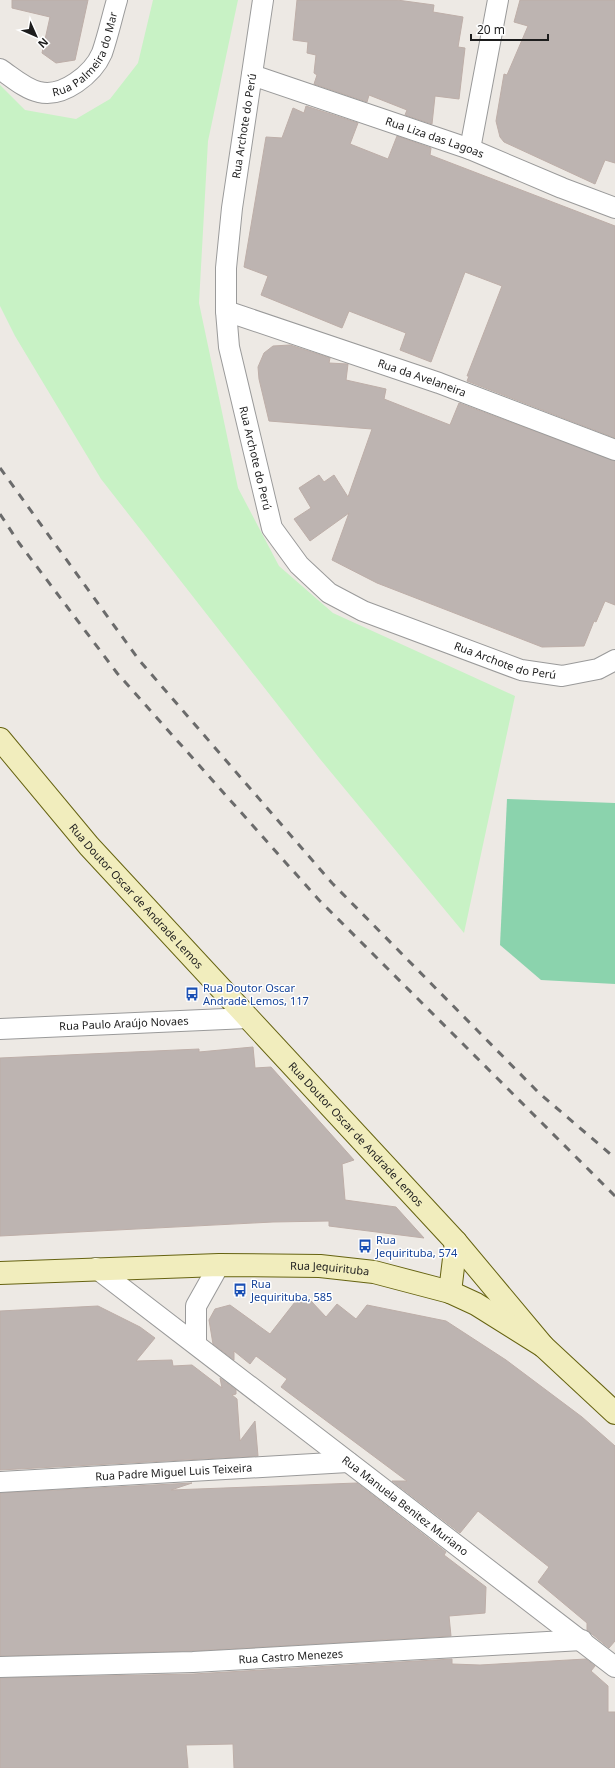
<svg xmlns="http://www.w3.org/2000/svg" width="615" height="1768" font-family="'Noto Sans',sans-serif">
  <rect width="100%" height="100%" fill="#ede9e4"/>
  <path fill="#c8f2c5" d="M153 0H238L208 141 199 303 238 488 279 566 333 613 515 696 464 933 320 759 101 479 15 336 0 306V85L25 110 76 119 110 99 138 63Z"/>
  <path fill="#8bd3ad" d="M507 799 615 803V984L541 980 500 945Z"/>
  <g fill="#bdb4b1" stroke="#bdaea8">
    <path d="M12 0H88L75 60 56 63 42 53 50 17 12 8Z"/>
    <path d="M297 0H397L434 5 433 12 463 17 458 47 465 48 459 99 435 96 432 124 405 115 407 110 369 95 367 102 314 84 317 75 314 73 316 55 307 53 308 42 293 40Z"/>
    <path d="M520 0H615V163L605 160 595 184 504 142 500 137 496 121 504 74 507 75 528 26 514 22Z"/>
    <path d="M306 106 358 123 350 144 388 159 397 136 431 148 430 155 615 226V438L467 381 469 376H467L502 286 465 272 431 362 400 350 406 333 349 311 342 328 261 295 268 276 244 267 266 137 282 138 293 108 304 113Z"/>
    <path d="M290 345 330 358 329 363 348 364 346 380 386 389 384 399 450 425 459 403 615 461V605L605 601 596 622 594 621 584 646 542 647 377 583 332 560 349 513 310 541 294 519 311 508 299 488 319 475 324 482 334 475 348 497 372 429 269 421 259 379 258 367 264 353 273 346Z"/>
    <path d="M253 1047 255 1068 271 1067 354 1160 342 1164 345 1200 396 1207 424 1238 329 1226V1221L273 1222 0 1236V1058L199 1049V1052Z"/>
    <path d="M311 1301 326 1317 337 1304 356 1319 367 1305 446 1321 506 1360 582 1417 615 1446V1641L609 1648 587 1630V1623L538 1582 549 1567 478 1511 460 1533 392 1481H407L281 1387 287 1379 256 1356 250 1364 234 1351V1360L213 1344 209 1320 215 1309 230 1305 270 1334 295 1302Z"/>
    <path d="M98 1306 140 1327 155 1338 136 1361 172 1360 173 1366 192 1365 222 1388 220 1378 236 1390V1394L232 1395 237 1399 240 1441 255 1421 258 1456 0 1470V1311Z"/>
    <path d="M192 1483 171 1490 357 1483 446 1552 444 1555 486 1587 485 1613 449 1616 451 1636 193 1651 0 1656V1493Z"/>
    <path d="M452 1659V1664L480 1665 586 1659 595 1666 591 1671 608 1686V1712H615V1768H234L233 1744 186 1745 188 1768H0V1678L193 1674Z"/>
  </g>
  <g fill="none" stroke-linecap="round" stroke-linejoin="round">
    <g stroke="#9a9a9a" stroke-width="22">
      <g id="street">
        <path id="s1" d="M263 0 232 208 226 268V311L229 347 272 528 299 565 329 593 363 611 521 670 562 676 598 669 615 660"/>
        <path id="s2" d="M0 69C12 77 25 89 39 92 63 98 93 74 102 53 108 36 112 17 117 0"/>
        <path id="s3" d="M252 75 470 149 562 188 615 208"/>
        <path d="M470 149 498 0"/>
        <path id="s4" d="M226 311 439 383 615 450"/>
        <path id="s5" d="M0 1029 248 1018"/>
        <path id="s6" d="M96 1268 615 1667"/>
        <path d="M196 1344V1306L219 1265"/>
        <path id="s7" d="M0 1482 348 1462"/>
        <path id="s8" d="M0 1667 193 1662 582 1640"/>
      </g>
    </g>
    <g stroke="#666311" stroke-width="24">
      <g id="secondary">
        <path id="s9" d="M0 739 89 846 456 1242 543 1346"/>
        <path id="s10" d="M0 1273 219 1265 320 1266 374 1272 450 1292 476 1304 543 1346 615 1413"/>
        <path d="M450 1292 456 1242"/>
      </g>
    </g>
    <use href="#street" stroke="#fff" stroke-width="20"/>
    <use href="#secondary" stroke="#f1edbd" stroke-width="22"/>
    <g stroke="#6b6b6b" stroke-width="3" stroke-dasharray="8 8" stroke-linecap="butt">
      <path d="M0 468 139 660 332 883 539 1093 615 1158"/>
      <path d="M0 514 19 543 117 673 319 900 615 1196"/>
    </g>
  </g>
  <defs>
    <g id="bus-bare" transform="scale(1.08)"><path d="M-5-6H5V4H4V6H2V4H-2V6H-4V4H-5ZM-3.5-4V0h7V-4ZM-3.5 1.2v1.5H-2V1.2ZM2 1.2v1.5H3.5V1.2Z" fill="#1a4fb4" stroke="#fff" stroke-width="2.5" paint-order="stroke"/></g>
  </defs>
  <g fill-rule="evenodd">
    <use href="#bus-bare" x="192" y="994"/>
    <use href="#bus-bare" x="365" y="1246"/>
    <use href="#bus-bare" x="240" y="1290"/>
  </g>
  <g text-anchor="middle" stroke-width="3" stroke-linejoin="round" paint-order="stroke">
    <g font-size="11" fill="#1d1d1d" stroke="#fff">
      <text dy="4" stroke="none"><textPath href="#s2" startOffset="113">Rua Palmeira do Mar</textPath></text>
      <text transform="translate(244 126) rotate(-81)" y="4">Rua Archote do Perú</text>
      <text dy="4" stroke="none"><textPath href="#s3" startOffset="193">Rua Liza das Lagoas</textPath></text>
      <text dy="4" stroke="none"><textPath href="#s4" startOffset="207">Rua da Avelaneira</textPath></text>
      <text dy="4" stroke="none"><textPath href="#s1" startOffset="464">Rua Archote do Perú</textPath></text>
      <text dy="4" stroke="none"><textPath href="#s1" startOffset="812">Rua Archote do Perú</textPath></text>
      <text dy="4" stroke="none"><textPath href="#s9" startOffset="208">Rua Doutor Oscar de Andrade Lemos</textPath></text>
      <text dy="4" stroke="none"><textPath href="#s5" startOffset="124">Rua Paulo Araújo Novaes</textPath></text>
      <text dy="4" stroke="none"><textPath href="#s9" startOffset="532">Rua Doutor Oscar de Andrade Lemos</textPath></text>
      <text dy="4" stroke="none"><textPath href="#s10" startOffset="330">Rua Jequirituba</textPath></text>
      <text dy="4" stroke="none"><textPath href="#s7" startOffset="174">Rua Padre Miguel Luis Teixeira</textPath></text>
      <text dy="4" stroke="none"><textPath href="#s6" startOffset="390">Rua Manuela Benitez Muriano</textPath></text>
      <text dy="4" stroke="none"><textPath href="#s8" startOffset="291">Rua Castro Menezes</textPath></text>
    </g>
    <g font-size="11" fill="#164399" stroke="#fff" text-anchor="start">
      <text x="203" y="992">Rua Doutor Oscar<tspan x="203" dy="13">Andrade Lemos, 117</tspan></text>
      <text x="376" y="1244">Rua<tspan x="376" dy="13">Jequirituba, 574</tspan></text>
      <text x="251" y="1288">Rua<tspan x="251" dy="13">Jequirituba, 585</tspan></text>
    </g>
  </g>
  <g transform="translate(36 36) rotate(135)" stroke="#ffffff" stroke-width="3" paint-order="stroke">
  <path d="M0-3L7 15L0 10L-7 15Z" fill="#1d1d1d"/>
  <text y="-6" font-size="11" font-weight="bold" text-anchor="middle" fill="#1d1d1d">N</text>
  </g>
  <path d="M471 34v6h77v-6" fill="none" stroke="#1d1d1d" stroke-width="2"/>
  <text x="477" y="34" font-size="12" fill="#1d1d1d" stroke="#ffffff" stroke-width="3" paint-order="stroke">20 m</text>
</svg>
